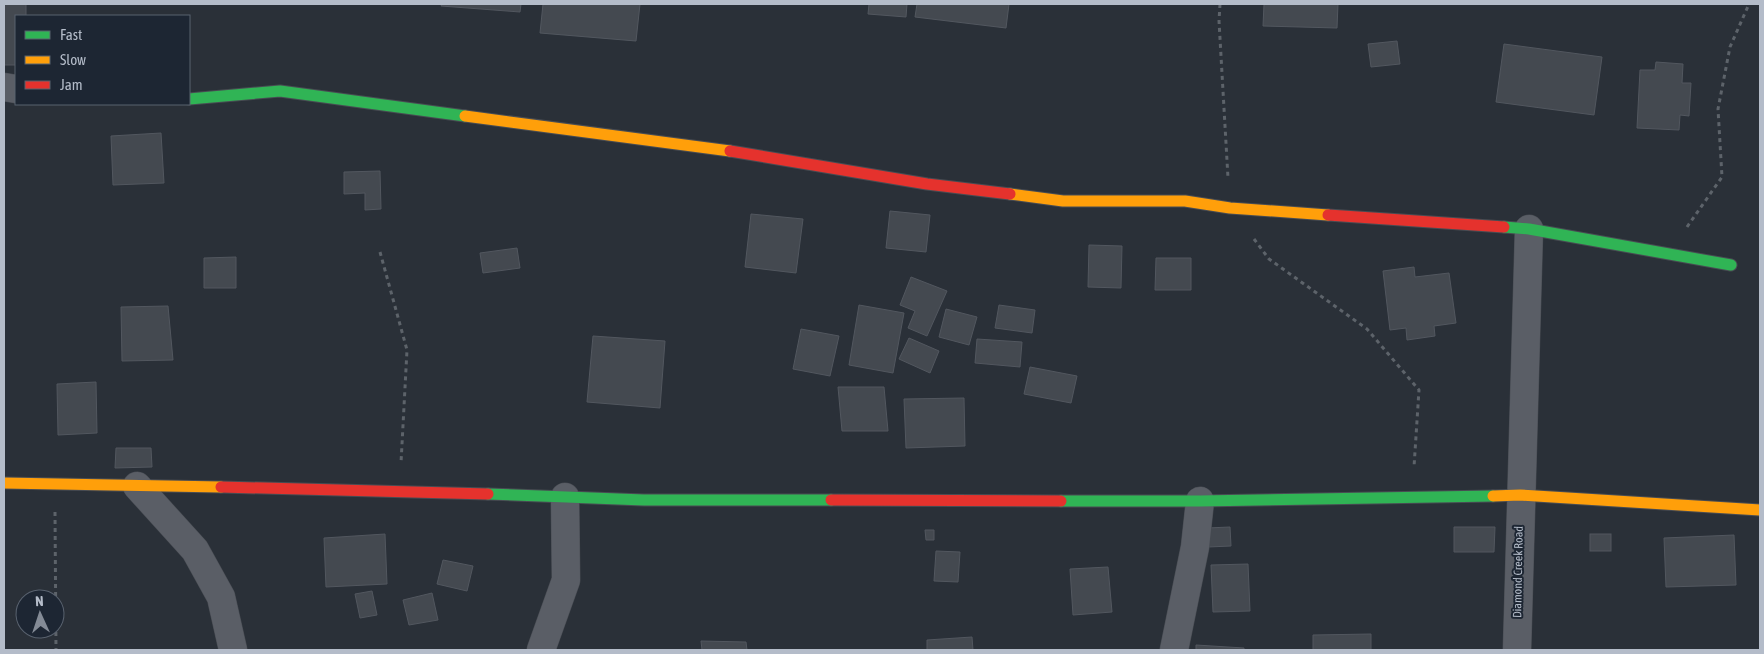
<svg xmlns="http://www.w3.org/2000/svg" width="1764" height="654" font-family="'Asap Condensed',sans-serif">
  <rect width="100%" height="100%" fill="#2a3038"/>
  <g fill="#444950" stroke="#52575f">
    <path d="M4 4H26V16H16V65H4Z"/>
    <path d="M442 4H521L520 12 441 6Z"/>
    <path d="M543 4H640L636 41 540 33Z"/>
    <path d="M869 4H907L906 17 868 14Z"/>
    <path d="M917 4H1009L1006 28 915 17Z"/>
    <path d="M1264 4H1338L1337 28 1263 26Z"/>
    <path d="M1397 41 1400 64 1371 67 1368 44Z"/>
    <path d="M1504 44 1602 57 1594 115 1496 102Z"/>
    <path d="M1656 62 1683 64 1682 83H1691L1689 116 1680 115 1679 130 1637 128 1640 70H1655Z"/>
    <path d="M161 133 164 183 113 185 111 136Z"/>
    <path d="M380 171 381 209 365 210V193L344 194V172Z"/>
    <path d="M890 211 930 215 926 252 886 248Z"/>
    <path d="M751 214 803 219 796 273 745 267Z"/>
    <path d="M1089 245 1122 246 1121 288 1088 287Z"/>
    <path d="M517 248 520 268 483 273 480 253Z"/>
    <path d="M236 257V288H204V258Z"/>
    <path d="M1156 258H1191V290H1155Z"/>
    <path d="M1414 267 1415 277 1449 273 1456 323 1434 326 1435 336 1407 340 1406 328 1390 330 1383 271Z"/>
    <path d="M911 277 947 291 927 336 908 328 915 311 900 305Z"/>
    <path d="M859 305 904 313 893 373 849 365Z"/>
    <path d="M999 305 1035 310 1032 333 995 328Z"/>
    <path d="M168 306 173 360 122 361 121 307Z"/>
    <path d="M946 309 977 317 969 345 939 337Z"/>
    <path d="M801 329 839 336 830 376 793 369Z"/>
    <path d="M593 336 665 341 660 408 587 402Z"/>
    <path d="M909 338 939 351 930 373 899 359Z"/>
    <path d="M977 339 1022 342 1020 367 975 363Z"/>
    <path d="M1030 367 1077 376 1071 403 1024 394Z"/>
    <path d="M96 382 97 433 58 435 57 384Z"/>
    <path d="M838 387H884L888 431H842Z"/>
    <path d="M964 398 965 446 906 448 904 399Z"/>
    <path d="M116 448H151L152 467 115 468Z"/>
    <path d="M1230 527 1231 546 1208 547 1207 528Z"/>
    <path d="M1454 527H1495L1494 552H1454Z"/>
    <path d="M925 530H934V540H926Z"/>
    <path d="M385 534 387 584 326 587 324 538Z"/>
    <rect x="1590" y="534" width="21" height="17"/>
    <path d="M1734 535 1736 585 1666 587 1664 538Z"/>
    <path d="M936 551 960 552 958 582 934 581Z"/>
    <path d="M443 560 473 566 467 591 437 584Z"/>
    <path d="M1248 564 1250 611 1213 612 1211 565Z"/>
    <path d="M1108 567 1112 612 1073 615 1070 569Z"/>
    <path d="M372 591 377 615 360 618 355 594Z"/>
    <path d="M432 593 438 620 409 625 403 600Z"/>
    <path d="M1371 634V650H1313V635Z"/>
    <path d="M972 637 973 650H927V640Z"/>
    <path d="M701 641 746 642 747 650H702Z"/>
    <path d="M1196 645 1244 648V650H1196Z"/>
  </g>
  <g fill="none" stroke-linecap="round" stroke-linejoin="round">
    <g stroke="#484c53" stroke-width="29">
      <g id="street">
        <path d="M4 87 16 89"/>
        <path d="M137 486 195 550 221 597 233 650"/>
        <path d="M541 650 566 580 565 497"/>
        <path d="M1174 650 1195 547 1200 501"/>
        <path d="M1517 650 1529 229"/>
      </g>
    </g>
    <g stroke="#484c53" stroke-width="13">
      <g id="fast">
        <path d="M189 99 280 91 465 116"/>
        <path d="M1504 227 1529 229 1731 265"/>
        <path d="M488 494 644 500H831"/>
        <path d="M1061 501H1200L1493 496"/>
      </g>
    </g>
    <g stroke="#484c53" stroke-width="13">
      <g id="slow">
        <path d="M465 116 730 151"/>
        <path d="M1010 194 1063 201H1185L1230 208 1328 215"/>
        <path d="M4 483 221 487"/>
        <path d="M1493 496 1520 495 1760 510"/>
      </g>
    </g>
    <g stroke="#484c53" stroke-width="13">
      <g id="jam">
        <path d="M730 151 927 184 1010 194"/>
        <path d="M1328 215 1504 227"/>
        <path d="M221 487 488 494"/>
        <path d="M831 500 1061 501"/>
      </g>
    </g>
    <g stroke="#5d636a" stroke-width="3" stroke-dasharray="4 4" stroke-linecap="butt">
      <path d="M1220 4 1219 21 1228 178"/>
      <path d="M1687 227 1722 177 1718 109 1730 47 1749 4"/>
      <path d="M1254 239 1269 259 1367 329 1419 390 1414 467"/>
      <path d="M380 252 407 350 401 463"/>
      <path d="M55 512 56 650"/>
    </g>
    <use href="#street" stroke="#5a5e66" stroke-width="28"/>
    <use href="#fast" stroke="#30b455" stroke-width="11"/>
    <use href="#slow" stroke="#ff9f0a" stroke-width="11"/>
    <use href="#jam" stroke="#e5322d" stroke-width="11"/>
  </g>
  <g text-anchor="middle" stroke-width="4" stroke-linejoin="round" paint-order="stroke">
    <g font-size="12" fill="#b4bcc9" stroke="#1d2633">
      <text transform="translate(1518 572) rotate(-89)" y="4">Diamond Creek Road</text>
    </g>
  </g>
  <rect width="1764" height="654" fill="none" stroke="#b4bcc9" stroke-width="10"/>
  <rect x="15" y="15" width="175" height="90" fill="#1d2633" stroke="#59626f"/>
  <rect x="25" y="31" width="25" height="8" fill="#30b455" stroke="#59626f"/>
  <text x="60" y="40" font-size="15" fill="#b4bcc9">Fast</text>
  <rect x="25" y="56" width="25" height="8" fill="#ff9f0a" stroke="#59626f"/>
  <text x="60" y="65" font-size="15" fill="#b4bcc9">Slow</text>
  <rect x="25" y="81" width="25" height="8" fill="#e5322d" stroke="#59626f"/>
  <text x="60" y="90" font-size="15" fill="#b4bcc9">Jam</text>
  <g transform="translate(40 614) rotate(357)"><circle r="24" fill="#1d2633" stroke="#59626f"/>
  <path d="M0-4L9 19L0 12L-9 19Z" fill="#848b96"/>
  <text y="-8" font-size="14" font-weight="bold" text-anchor="middle" fill="#b4bcc9">N</text>
  </g>
</svg>
